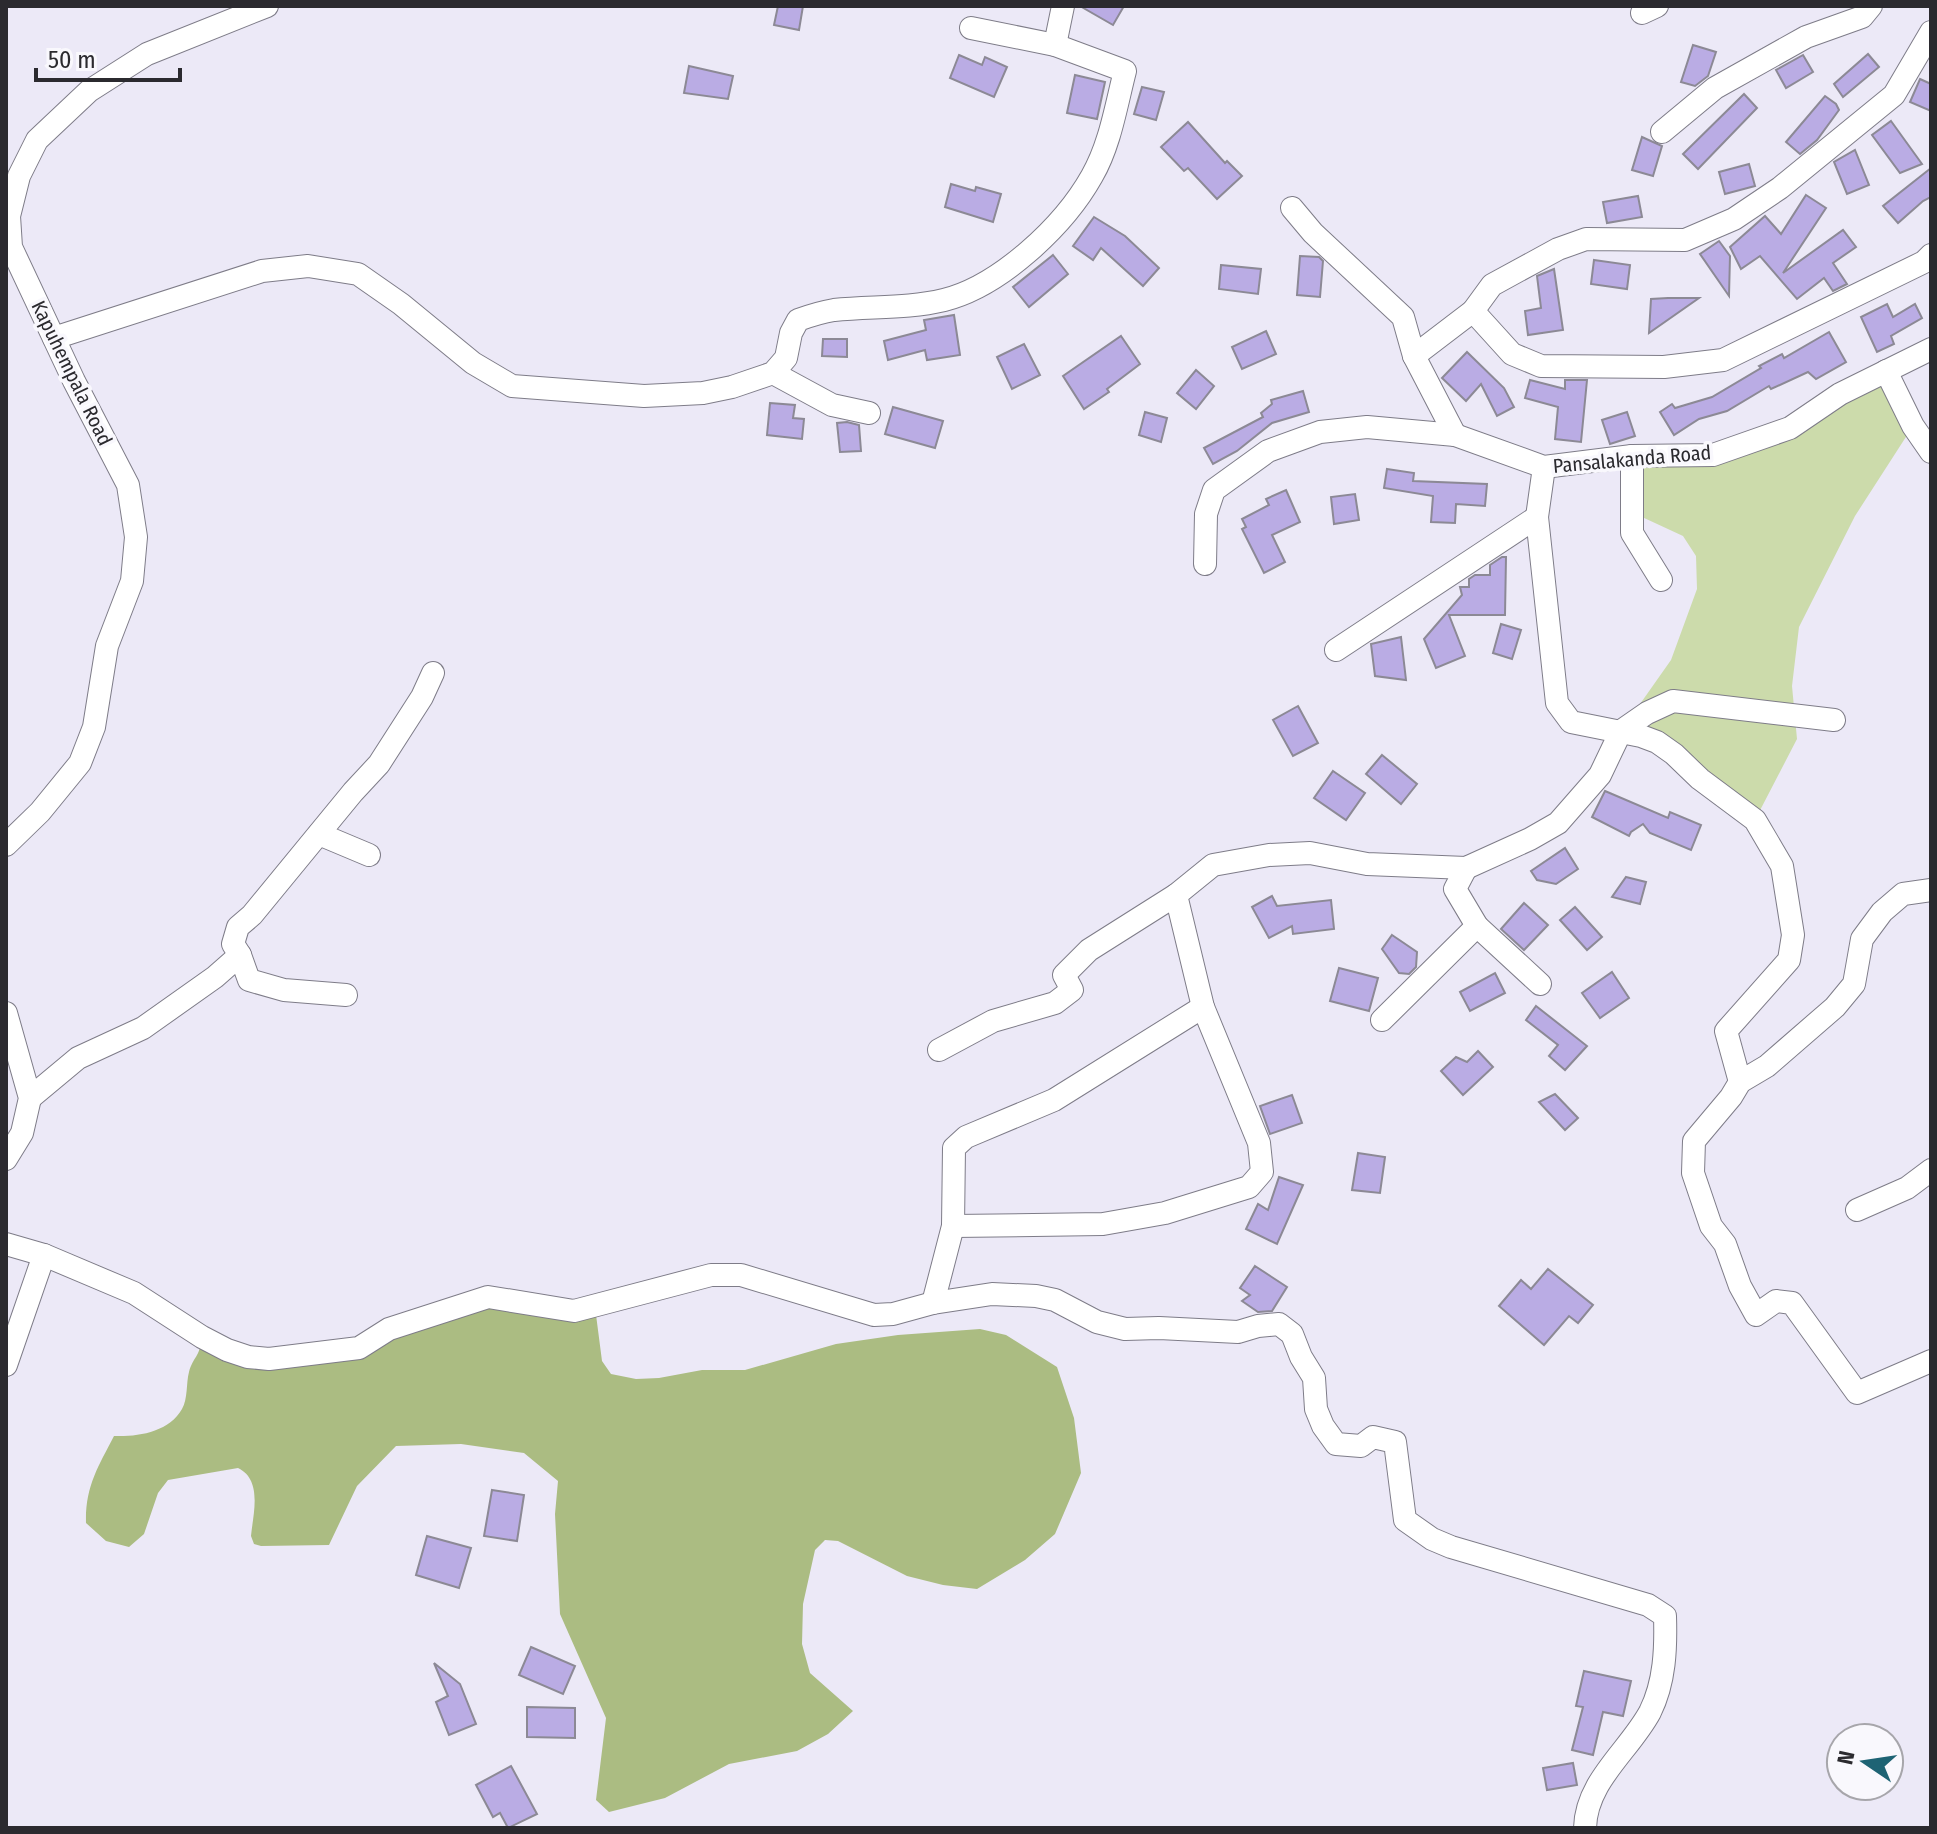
<svg xmlns="http://www.w3.org/2000/svg" width="1937" height="1834" font-family="'Fira Sans Condensed',sans-serif">
  <rect width="100%" height="100%" fill="#ece9f7"/>
  <path fill="#ccdbab" d="M1886 371 1913 426 1855 516 1799 627 1792 686 1797 739 1755 820 1621 731 1671 660 1697 589 1696 556 1683 536 1642 517 1632 456 1713 455Z"/>
  <path fill="#abbc82" d="M488 1297 595 1307 602 1361 611 1374 636 1379 659 1378 702 1370H745L836 1344 898 1335 980 1329 1006 1335 1057 1367 1074 1418 1081 1473 1055 1534 1025 1560 977 1589 943 1585 907 1576 838 1541 825 1540 815 1550 803 1604 802 1644 810 1673 853 1711 828 1734 797 1751 729 1764 665 1798 609 1812 596 1800 606 1718 560 1614 555 1514 558 1481 524 1453 461 1444 396 1446 357 1486 329 1545 261 1546 254 1544 251 1536C253 1514 263 1480 238 1468L168 1480 158 1493 144 1534 129 1547 106 1541 86 1523C85 1487 98 1467 114 1436 138 1437 169 1432 182 1409 188 1399 186 1383 189 1372 193 1357 200 1357 202 1337L227 1350 359 1348Z"/>
  <g fill="#baace4" stroke="#8c8995" stroke-width="2">
    <path d="M778 6H803L799 30 774 25Z"/>
    <path d="M1080 6H1124L1113 25Z"/>
    <path d="M1693 45 1716 52 1708 76 1695 86 1681 82Z"/>
    <path d="M1868 54 1879 67 1843 97 1834 84Z"/>
    <path d="M959 55 982 65 985 57 1007 67 994 97 950 78Z"/>
    <path d="M1803 55 1813 72 1786 88 1776 70Z"/>
    <path d="M689 66 733 76 728 99 684 93Z"/>
    <path d="M1075 75 1105 82 1097 119 1067 113Z"/>
    <path d="M1920 79 1931 84V111L1910 102Z"/>
    <path d="M1142 87 1164 92 1156 120 1134 114Z"/>
    <path d="M1744 94 1757 108 1698 169 1683 154Z"/>
    <path d="M1825 96 1836 104 1839 110 1817 140 1800 154 1786 142Z"/>
    <path d="M1891 121 1922 164 1900 173 1872 135Z"/>
    <path d="M1188 122 1225 163 1227 161 1242 176 1217 199 1188 168 1184 171 1161 147Z"/>
    <path d="M1642 137 1662 146 1653 176 1632 170Z"/>
    <path d="M1855 150 1869 185 1847 194 1834 162Z"/>
    <path d="M1749 164 1755 186 1725 194 1719 172Z"/>
    <path d="M1931 168V197L1923 201 1898 223 1883 206Z"/>
    <path d="M951 184 975 191 976 187 1001 194 993 222 945 207Z"/>
    <path d="M1806 195 1826 208 1783 273 1843 230 1856 247 1833 263 1847 284 1833 291 1824 278 1797 299 1760 256 1741 269 1730 247 1765 216 1781 234Z"/>
    <path d="M1638 196 1642 217 1607 223 1603 202Z"/>
    <path d="M1094 217 1125 236 1159 268 1143 286 1101 248 1093 260 1073 246Z"/>
    <path d="M1719 241 1730 256 1729 296 1700 254Z"/>
    <path d="M1053 255 1068 274 1029 307 1013 287Z"/>
    <path d="M1300 256 1319 257 1323 261 1320 297 1297 295Z"/>
    <path d="M1594 260 1630 265 1627 289 1591 284Z"/>
    <path d="M1221 265 1261 269 1258 294 1219 289Z"/>
    <path d="M1554 269 1563 330 1528 335 1525 311 1541 308 1537 276Z"/>
    <path d="M1668 298H1699L1649 333 1651 299Z"/>
    <path d="M1887 304 1893 317 1915 304 1922 318 1891 336 1894 344 1877 352 1861 317Z"/>
    <path d="M954 315 960 355 927 360 925 350 888 360 884 341 926 330 924 320Z"/>
    <path d="M1266 331 1276 354 1242 369 1232 347Z"/>
    <path d="M1829 332 1846 362 1816 379 1808 372 1771 389 1769 386 1727 411 1699 419 1674 435 1660 412 1672 404 1675 408 1712 397 1761 368 1759 366 1782 354 1784 358Z"/>
    <path d="M1121 336 1140 364 1107 389 1109 392 1084 409 1063 376Z"/>
    <path d="M823 339H847V357L822 356Z"/>
    <path d="M1024 344 1040 375 1012 389 997 357Z"/>
    <path d="M1467 352 1504 388 1514 407 1497 416 1481 384 1466 401 1442 378Z"/>
    <path d="M1196 370 1214 386 1196 409 1177 393Z"/>
    <path d="M1530 380 1565 389V380H1587L1581 442 1555 439 1558 407 1525 398Z"/>
    <path d="M1303 391 1309 412 1272 423 1237 451 1213 464 1204 448 1263 417 1261 413 1272 404 1271 400Z"/>
    <path d="M770 403 795 405 793 418 804 419 802 439 767 435Z"/>
    <path d="M893 407 943 421 935 448 885 434Z"/>
    <path d="M1145 412 1167 418 1161 442 1139 435Z"/>
    <path d="M1627 412 1635 436 1610 444 1602 420Z"/>
    <path d="M847 422 859 425 861 451 840 452 837 423Z"/>
    <path d="M1387 469 1414 473 1413 481 1487 484 1485 506 1456 504 1455 523 1431 522 1433 496 1384 488Z"/>
    <path d="M1286 490 1300 522 1272 535 1285 562 1264 573 1242 529 1246 527 1242 519 1269 505 1266 499Z"/>
    <path d="M1355 494 1359 520 1334 524 1331 497Z"/>
    <path d="M1502 557H1506L1505 615H1449L1465 656 1436 668 1424 639 1462 595 1460 587H1469V579L1475 575H1490V565Z"/>
    <path d="M1501 624 1521 630 1512 659 1493 653Z"/>
    <path d="M1401 637 1406 680 1375 676 1371 644Z"/>
    <path d="M1298 706 1318 743 1293 756 1273 720Z"/>
    <path d="M1382 755 1417 784 1401 804 1366 774Z"/>
    <path d="M1333 771 1365 793 1346 820 1314 798Z"/>
    <path d="M1605 791 1668 818 1670 812 1701 825 1691 850 1650 833 1643 824 1631 832 1629 836 1592 817Z"/>
    <path d="M1565 848 1578 869 1556 884 1537 880 1531 871Z"/>
    <path d="M1626 877 1646 882 1640 904 1612 897Z"/>
    <path d="M1272 896 1277 906 1331 900 1334 929 1293 934 1292 926 1269 938 1252 907Z"/>
    <path d="M1524 903 1548 925 1524 950 1501 929Z"/>
    <path d="M1575 907 1602 937 1587 950 1560 920Z"/>
    <path d="M1392 935 1417 952 1416 967 1409 974 1399 973 1382 949Z"/>
    <path d="M1339 968 1378 978 1369 1011 1330 1001Z"/>
    <path d="M1612 972 1629 998 1600 1018 1582 993Z"/>
    <path d="M1495 973 1505 993 1470 1011 1460 992Z"/>
    <path d="M1536 1006 1587 1046 1565 1070 1549 1056 1558 1045 1526 1020Z"/>
    <path d="M1478 1051 1493 1067 1463 1095 1441 1071 1456 1057 1467 1062Z"/>
    <path d="M1555 1094 1578 1118 1565 1130 1539 1102Z"/>
    <path d="M1292 1095 1302 1123 1270 1134 1260 1106Z"/>
    <path d="M1358 1153 1385 1157 1380 1193 1352 1190Z"/>
    <path d="M1279 1177 1303 1185 1277 1244 1246 1229 1258 1204 1268 1210Z"/>
    <path d="M1255 1266 1287 1287 1272 1311 1258 1312 1242 1301 1250 1295 1240 1288Z"/>
    <path d="M1548 1269 1593 1305 1578 1323 1569 1316 1544 1345 1499 1306 1521 1280 1531 1289Z"/>
    <path d="M492 1490 524 1495 517 1541 484 1536Z"/>
    <path d="M427 1536 471 1548 459 1588 416 1575Z"/>
    <path d="M531 1647 575 1666 563 1694 519 1675Z"/>
    <path d="M434 1663 460 1684 476 1724 449 1735 436 1702 448 1696Z"/>
    <path d="M1584 1671 1631 1681 1623 1716 1603 1712 1593 1755 1572 1750 1583 1707 1576 1706Z"/>
    <path d="M527 1707 575 1708V1738L527 1737Z"/>
    <path d="M1573 1763 1577 1785 1547 1790 1543 1768Z"/>
    <path d="M511 1766 537 1814 508 1828 500 1813 493 1817 476 1785Z"/>
  </g>
  <g fill="none" stroke-linecap="round" stroke-linejoin="round">
    <g stroke="#7e7c88" stroke-width="24">
      <g id="minor">
        <path d="M1642 13 1657 6"/>
        <path d="M1931 32 1894 95 1780 188 1734 219 1685 240 1586 239 1558 249 1492 285 1473 311 1512 354 1541 366 1664 367 1723 360 1924 262 1931 255"/>
        <path d="M1055 45 1063 6"/>
        <path d="M1662 132 1715 88 1806 37 1862 17 1871 6"/>
        <path d="M1292 208 1313 233 1403 317 1414 356 1455 435"/>
        <path d="M54 338 262 271 308 266 358 274 401 304 473 363 512 386 644 396 703 393 732 387 773 373 786 358 791 333 798 320C809 316 822 312 834 310 871 306 907 309 944 300 1000 286 1064 226 1092 176 1110 145 1116 106 1125 71L1055 45 971 28"/>
        <path d="M1414 356 1473 311"/>
        <path d="M1886 371 1913 426 1931 452"/>
        <path d="M773 373 832 405 869 413"/>
        <path d="M1632 456V533L1661 580"/>
        <path d="M1544 467 1537 517 1557 703 1571 722 1641 736 1657 742 1674 754 1700 779 1755 820 1782 866 1793 935 1789 960 1726 1031 1740 1082"/>
        <path d="M1205 564 1206 514 1214 490 1268 451 1320 432 1367 427 1455 435 1544 467 1632 456 1713 455 1790 428 1840 394 1931 349"/>
        <path d="M1336 650 1537 517"/>
        <path d="M319 834 369 855"/>
        <path d="M6 845 40 812 80 763 94 727 107 646 132 581 136 537 128 485 74 381 11 247 9 216 19 176 37 140 89 91 147 54 267 6"/>
        <path d="M1466 868 1455 889 1477 926 1540 984"/>
        <path d="M1931 890 1903 894 1882 912 1862 939 1854 984 1835 1007 1767 1066 1740 1082 1731 1097 1694 1141 1693 1173 1711 1226 1725 1244 1740 1286 1756 1315 1776 1301 1792 1303 1857 1393 1931 1361"/>
        <path d="M240 955 233 944 238 927 252 915 353 792 379 764 422 697 433 673"/>
        <path d="M6 1013 30 1098 22 1133 6 1159"/>
        <path d="M1382 1020 1477 926"/>
        <path d="M939 1050 993 1021 1055 1003 1072 990 1064 975 1089 950 1176 895"/>
        <path d="M30 1098 78 1058 143 1028 215 977 240 955 249 980 284 990 346 995"/>
        <path d="M1857 1210 1907 1188 1931 1170"/>
        <path d="M953 1226 1103 1224 1165 1213 1249 1187 1262 1172 1259 1143 1203 1007 1176 895 1213 865 1269 855 1310 853 1367 864 1466 868 1530 839 1558 823 1600 775 1621 731 1647 713 1673 701 1834 720"/>
        <path d="M6 1244 44 1255 134 1293 202 1337 227 1350 248 1357 269 1359 359 1348 389 1329 488 1297 574 1311 711 1275H741L874 1315 893 1314 933 1303 992 1294 1036 1296 1055 1300 1097 1322 1125 1329 1159 1328 1238 1332 1258 1326 1279 1324 1292 1334 1301 1357 1314 1378 1316 1409 1323 1426 1336 1444 1361 1446 1373 1437 1395 1442 1405 1520 1432 1539 1451 1547 1648 1605 1665 1616C1666 1648 1665 1682 1650 1712 1629 1751 1586 1781 1585 1828"/>
        <path d="M933 1303 953 1226 954 1148 966 1137 1054 1100 1203 1007"/>
        <path d="M6 1365 44 1255"/>
      </g>
    </g>
    <use href="#minor" stroke="#fff" stroke-width="22"/>
  </g>
  <g text-anchor="middle" stroke-width="7" stroke-linejoin="round" paint-order="stroke">
    <g font-size="20" fill="#2b2a2f" stroke="#f9f8fd">
      <text transform="translate(72 373) rotate(64)" y="7">Kapuhempala Road</text>
      <text transform="translate(1632 459) rotate(-5)" y="7">Pansalakanda Road</text>
    </g>
  </g>
  <rect width="1937" height="1834" fill="none" stroke="#2b2a2f" stroke-width="16"/>
  <g transform="translate(1865 1762) rotate(283)"><circle r="38" fill="#f9f8fd" stroke="#a7a6ab" stroke-width="2"/>
  <path d="M0-6L14 30L0 20L-14 30Z" fill="#1e6374"/>
  <text y="-12" font-size="22" font-weight="bold" text-anchor="middle" fill="#2b2a2f">N</text>
  </g>
  <path d="M36 68v12h144v-12" fill="none" stroke="#2b2a2f" stroke-width="4"/>
  <text x="48" y="68" font-size="24" fill="#2b2a2f" stroke="#f9f8fd" stroke-width="6" paint-order="stroke">50 m</text>
</svg>
